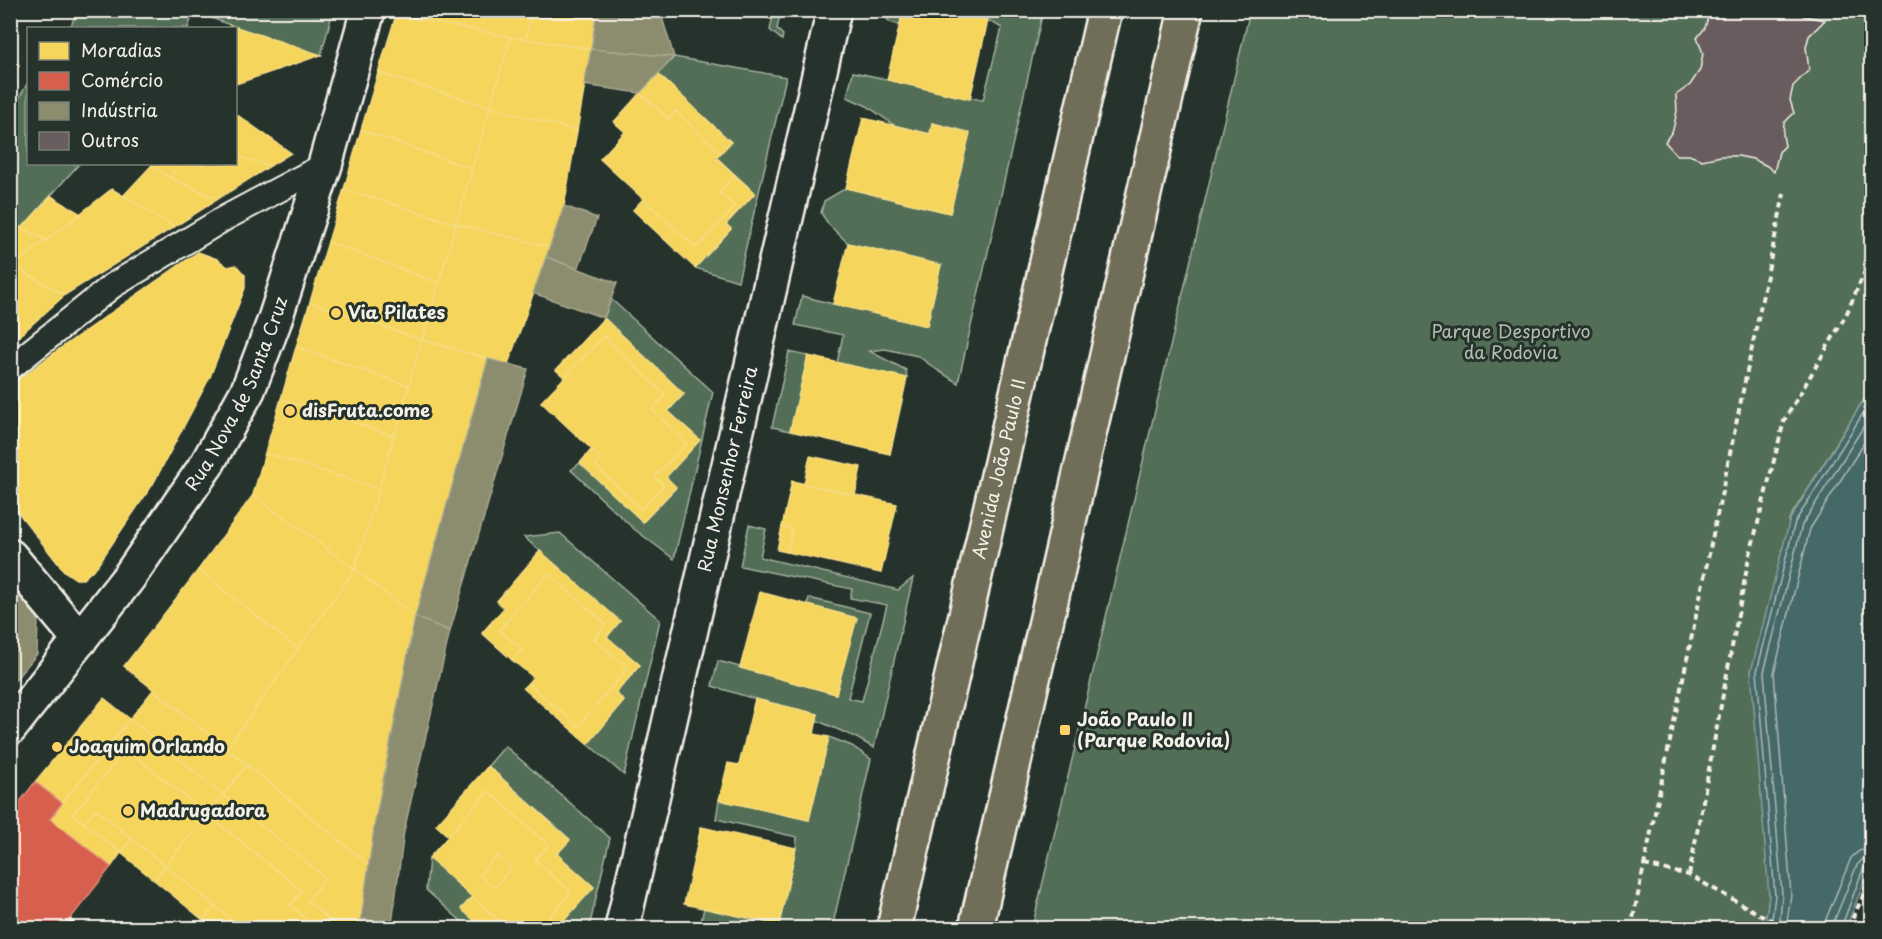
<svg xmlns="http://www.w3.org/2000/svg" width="1882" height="939" font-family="'Playpen Sans',sans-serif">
  <rect width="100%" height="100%" fill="#26332d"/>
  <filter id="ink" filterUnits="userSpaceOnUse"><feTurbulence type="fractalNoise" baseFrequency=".0167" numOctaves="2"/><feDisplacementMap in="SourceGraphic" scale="12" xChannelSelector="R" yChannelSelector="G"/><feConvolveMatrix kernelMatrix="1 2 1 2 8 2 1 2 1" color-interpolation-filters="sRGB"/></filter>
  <g filter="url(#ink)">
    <g fill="#526e56" stroke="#a3b09f" stroke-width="1.5">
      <path d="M77 11H333L321 55 230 25 194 11 188 28H70Z"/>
      <path d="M774 11H781L777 29 783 35 782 40 770 30Z"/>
      <path d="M868 11H903L900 25 890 22 884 16 867 12Z"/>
      <path d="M947 11H1043L958 383 937 370 918 356 885 349 869 351 906 370 907 378 837 363 843 335 795 325 802 296 833 304 941 265 848 243 829 225 821 213 824 201 846 188 950 213 969 132 933 123 930 134 894 125 867 106 847 97 853 72 983 100 1002 28 988 20Z"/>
      <path d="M1250 11H1871V388L1789 519 1769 896 1766 918 1762 928H1032Z"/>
      <path d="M674 57 786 77 738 281 695 268 731 229 726 224 755 193 716 157 731 142 658 74Z"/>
      <path d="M28 82V164H79L22 228 11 222 10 115Z"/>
      <path d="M611 299 713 392 674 559 634 529 571 470 580 463 643 522 676 488 666 477 699 440 668 411 684 394 604 318Z"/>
      <path d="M789 352 808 356 790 431 772 427Z"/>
      <path d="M749 525 766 529 760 557 898 590 913 578 874 748 855 737 816 720 818 714 755 699 712 686 718 661 836 694 856 618 807 605 809 598 870 613 848 698 862 701 887 605 850 598 852 589 740 566Z"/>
      <path d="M560 533 660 620 624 775 588 744 624 701 616 693 640 665 607 637 620 621 524 537Z"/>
      <path d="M829 737 852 746 871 759 832 928H709L700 926 704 908 779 925 796 848 797 837 716 819 719 800 809 820Z"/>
      <path d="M505 746 610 838 589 928H563L560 925 594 887 557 854 570 839 488 766Z"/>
      <path d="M429 858 472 897 462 909 483 928H469L426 890Z"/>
    </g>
    <path fill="#446868" stroke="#8a9f9b" stroke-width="1.5" d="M1871 388V865L1846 928H1762L1766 918 1769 896 1751 671 1790 519Z"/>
    <g fill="#f6d55c" stroke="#f5dd86" stroke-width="1.5">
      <path d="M397 10H531L526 40 396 15Z"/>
      <path d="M531 10H597L591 49 526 40Z"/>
      <path d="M734 10H774L772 19Z"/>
      <path d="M903 10H947L988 20 970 99 887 80Z"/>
      <path d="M396 15 511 37 490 107 378 73Z"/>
      <path d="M230 25 321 55 236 84V28H229Z"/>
      <path d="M511 37 591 49 577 131 490 107Z"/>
      <path d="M10 55 19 66 10 73Z"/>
      <path d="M378 73 490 107 472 169 361 130Z"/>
      <path d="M658 74 731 142 721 153 676 111 669 119 640 93Z"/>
      <path d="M640 93 669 119 676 111 721 153 716 157 735 175 719 192 735 207 696 248 600 159 625 132 614 122Z"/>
      <path d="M490 107 577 131 564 206 550 247 456 224Z"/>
      <path d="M236 114 291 153 270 166 236 156Z"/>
      <path d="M863 118 930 134 932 123 970 133 950 213 846 188Z"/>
      <path d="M361 130 472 169 456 224 344 189Z"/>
      <path d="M236 156 270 166 218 199 170 178 178 164H236Z"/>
      <path d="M153 164H178L170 178 152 165Z"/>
      <path d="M152 165 170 178 218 199 174 227 123 196Z"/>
      <path d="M735 175 755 193 726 224 731 229 695 268 633 210 643 199 696 248 735 207 719 192Z"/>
      <path d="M112 189 174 227 65 295 13 266Z"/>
      <path d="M344 189 456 224 439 283 328 242Z"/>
      <path d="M51 196 81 214 46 240 22 228Z"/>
      <path d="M10 222 46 240 13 266 10 265Z"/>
      <path d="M456 224 550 247 508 364 422 340Z"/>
      <path d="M328 242 439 283 422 340 310 302Z"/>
      <path d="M848 243 941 265 927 326 833 304Z"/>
      <path d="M198 252 217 259 228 267 236 265 245 275V288L210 377 153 484 97 566 83 579H76L64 571 10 502V386L62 347Z"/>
      <path d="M13 266 65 295 10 344V268Z"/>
      <path d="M310 302 422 340 409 386 296 347Z"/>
      <path d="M604 318 684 394 668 411 700 440 666 477 676 487 643 522 580 463 591 450 602 459 596 466 641 509 664 485 654 477 687 443 652 410 665 395 604 336 565 378 556 370Z"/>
      <path d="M604 336 665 395 652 410 687 443 654 477 664 485 641 509 596 466 602 459 541 402Z"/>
      <path d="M422 340 488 359 415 617 355 569Z"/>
      <path d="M296 347 409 386 394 436 281 399Z"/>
      <path d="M808 356 907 378 890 454 790 431Z"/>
      <path d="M281 399 394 436 379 489 265 453Z"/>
      <path d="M265 453 379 489 355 569 253 495Z"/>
      <path d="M810 456 861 467 855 495 804 484Z"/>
      <path d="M792 481 897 504 881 573 787 552 792 529 782 527Z"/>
      <path d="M253 495 355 569 298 649 198 570Z"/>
      <path d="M782 527 792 529 787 552 777 550Z"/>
      <path d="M540 551 620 621 607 637 640 665 616 693 624 701 588 744 523 688 528 683 578 726 628 668 594 639 606 624 548 574 499 630 522 649 512 660 482 633 504 608 497 601Z"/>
      <path d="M355 569 415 617 375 821 369 865 227 748Z"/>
      <path d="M198 570 298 649 227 748 124 666Z"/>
      <path d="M548 574 606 624 594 639 628 668 578 726 528 683 533 677 512 660 522 649 499 630Z"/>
      <path d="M760 592 857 618 836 694 740 668Z"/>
      <path d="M153 690 247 765 223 795 130 719Z"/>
      <path d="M104 698 130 719 62 803 35 782Z"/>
      <path d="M755 699 818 714 814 734 829 737 809 820 719 800 728 763 739 765Z"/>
      <path d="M130 719 223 795 207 814 126 749 73 814 121 853 111 867 50 819Z"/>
      <path d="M126 749 207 814 165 866 96 809 84 823 73 814Z"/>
      <path d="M247 765 369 865 359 928H340L307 901 326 878 223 795Z"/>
      <path d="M488 766 570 840 557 854 594 887 560 925 563 928H546L543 925 571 892 535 860 548 845 488 791 448 836 436 825Z"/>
      <path d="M488 791 548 845 535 860 571 892 543 925 546 928H507L429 858Z"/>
      <path d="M223 795 326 878 307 901 338 927 336 928H308L312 924 290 905 302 891 207 814Z"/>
      <path d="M96 809 132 839 121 853 84 823Z"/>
      <path d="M207 814 302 891 290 905 312 924 308 928H243L165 866Z"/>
      <path d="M701 827 796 848 779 925 684 904Z"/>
      <path d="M132 839 165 866 154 880 121 853Z"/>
      <path d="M497 855 511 868 494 888 480 875Z"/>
      <path d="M165 866 215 906 203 920 154 880Z"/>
      <path d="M472 897 507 928H483L461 909Z"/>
      <path d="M215 906 243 928H213L203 920Z"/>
      <path d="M203 920 213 928H197Z"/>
    </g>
    <path fill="#d6604d" stroke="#df8c7c" stroke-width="1.5" d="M35 782 62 803 50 819 111 867 63 928H10V815Z"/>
    <g fill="#8c8c6e" stroke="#abaa93" stroke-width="1.5">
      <path d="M597 10 661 14 674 57 591 49Z"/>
      <path d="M591 49 674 57 640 93 584 85Z"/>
      <path d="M564 206 597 218 578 269 546 257Z"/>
      <path d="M546 257 617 283 604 318 533 293Z"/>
      <path d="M488 359 528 369 450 631 415 617Z"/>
      <path d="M10 585 38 618 37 654 10 686Z"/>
      <path d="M415 617 450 631 404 831 392 924 361 919 375 821Z"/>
      <path d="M361 919 392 924V928H359Z"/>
    </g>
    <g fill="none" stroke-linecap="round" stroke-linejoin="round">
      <g stroke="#aebab5" stroke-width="1.5">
        <path d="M1769 928 1772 919 1775 896 1757 671 1795 522 1872 399"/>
        <path d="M1777 928 1780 920 1782 895 1764 672 1802 525 1872 413"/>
        <path d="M1786 928 1791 895 1774 673 1810 529 1872 430"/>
        <path d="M1824 928 1826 919 1851 858 1859 851 1872 848"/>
        <path d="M1834 928V921L1857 865 1863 859 1872 857"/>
        <path d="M1841 928 1863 869 1867 866 1872 865"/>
      </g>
    </g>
    <path fill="#675c5e" stroke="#f4f1e8" stroke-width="1.5" d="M1710 10H1768L1771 12 1784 13 1796 10 1804 16 1825 20 1809 36 1806 47 1809 70 1793 86 1790 100 1794 113 1784 123 1783 135 1785 146 1779 152 1774 172 1767 166 1753 159 1738 156H1721L1702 160 1689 155H1677L1665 142 1673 130 1677 111 1676 95 1690 85 1700 70 1703 53 1697 38 1705 28Z"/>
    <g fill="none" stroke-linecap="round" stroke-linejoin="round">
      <g stroke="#f4f1e8" stroke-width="28">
        <path id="service" d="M10 368 112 286 225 218 325 165"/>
      </g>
      <g stroke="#f4f1e8" stroke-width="38">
        <g id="minor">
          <path id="s1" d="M622 928 834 10"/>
        </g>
      </g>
      <g stroke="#f4f1e8" stroke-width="38">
        <g id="tertiary">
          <path d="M10 556 80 640"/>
          <path id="s2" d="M10 728 129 577 207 464 248 390 274 322 325 165 368 10"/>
        </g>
      </g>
      <g stroke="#f4f1e8" stroke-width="38">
        <g id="primary">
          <path id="s3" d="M894 928 1105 10"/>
          <path d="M976 928 1186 10"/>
        </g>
      </g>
      <g stroke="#f4f1e8" stroke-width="4" stroke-dasharray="6 4.5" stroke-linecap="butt">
        <path d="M1644 865 1689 875 1766 918 1790 928"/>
        <path d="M1689 875 1748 562 1784 421 1846 315 1872 255"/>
        <path d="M69 920 80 928"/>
        <path d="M160 928 165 922"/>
        <path d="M1631 928 1784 194"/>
        <path d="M1848 928 1872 877"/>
      </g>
      <use href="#service" stroke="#26332d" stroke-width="24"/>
      <use href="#minor" stroke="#26332d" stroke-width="33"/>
      <use href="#tertiary" stroke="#26332d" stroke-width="33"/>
      <use href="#primary" stroke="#706e59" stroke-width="33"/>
    </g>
  </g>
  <g fill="#ffd166" stroke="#26332d" stroke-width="2">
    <circle cx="336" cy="313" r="6"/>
    <circle cx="290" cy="411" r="6"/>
    <rect x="1059" y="724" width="12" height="12" rx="3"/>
    <circle cx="57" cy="747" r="6"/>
    <circle cx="128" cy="811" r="6"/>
  </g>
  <g text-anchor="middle" stroke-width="6" stroke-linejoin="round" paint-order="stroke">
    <g font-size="18" font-weight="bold" fill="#f4f1e8" stroke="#26332d" text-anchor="start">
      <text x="348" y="319">Via Pilates</text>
      <text x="302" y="417">disFruta.come</text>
      <text x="1077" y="726">João Paulo II<tspan x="1077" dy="21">(Parque Rodovia)</tspan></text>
      <text x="69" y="753">Joaquim Orlando</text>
      <text x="140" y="817">Madrugadora</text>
    </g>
    <g font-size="18" fill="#b3bdae" stroke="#26332d">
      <text x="1511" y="338">Parque Desportivo<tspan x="1511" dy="21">da Rodovia</tspan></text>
    </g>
    <g font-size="18" fill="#f4f1e8" stroke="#26332d">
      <text dy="6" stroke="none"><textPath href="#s2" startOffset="406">Rua Nova de Santa Cruz</textPath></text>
      <text dy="6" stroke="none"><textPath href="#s1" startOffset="471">Rua Monsenhor Ferreira</textPath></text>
      <text dy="6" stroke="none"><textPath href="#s3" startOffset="471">Avenida João Paulo II</textPath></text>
    </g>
  </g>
  <rect width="1882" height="939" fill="none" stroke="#26332d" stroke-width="36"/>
  <rect x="18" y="18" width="1846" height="903" fill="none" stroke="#f4f1e8" stroke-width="2" filter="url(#ink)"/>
  <rect x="27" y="27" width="210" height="138" fill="#26332d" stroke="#787f78" stroke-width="1.5"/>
  <rect x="39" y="42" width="30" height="18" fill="#f6d55c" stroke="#787f78" stroke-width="1.5"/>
  <text x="81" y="57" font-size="18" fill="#f4f1e8">Moradias</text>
  <rect x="39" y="72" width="30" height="18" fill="#d6604d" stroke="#787f78" stroke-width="1.5"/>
  <text x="81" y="87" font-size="18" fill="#f4f1e8">Comércio</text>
  <rect x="39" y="102" width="30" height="18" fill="#8c8c6e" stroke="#787f78" stroke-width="1.5"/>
  <text x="81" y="117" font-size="18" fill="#f4f1e8">Indústria</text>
  <rect x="39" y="132" width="30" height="18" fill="#675c5e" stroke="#787f78" stroke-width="1.5"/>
  <text x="81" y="147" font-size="18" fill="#f4f1e8">Outros</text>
</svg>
